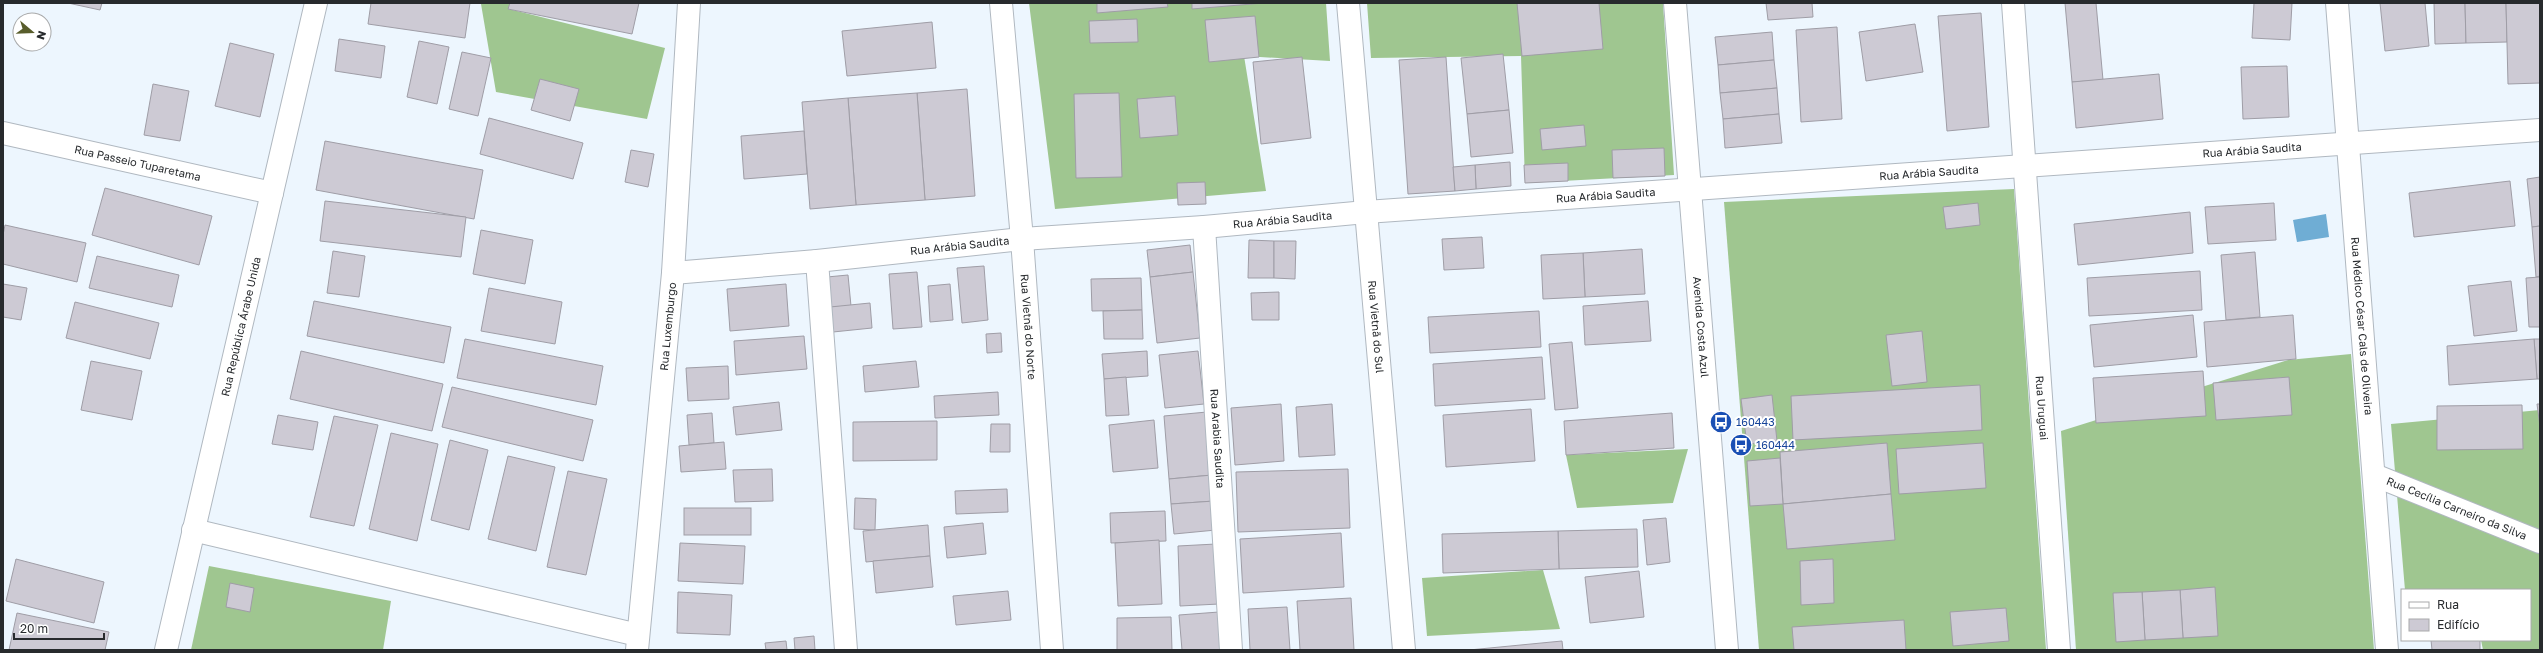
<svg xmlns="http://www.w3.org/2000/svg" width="2543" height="653" font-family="'Golos Text',sans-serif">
  <rect width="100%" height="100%" fill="#edf6fe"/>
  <g fill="#9fc690">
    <path d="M476 3H509V9L665 48 647 119 496 92 481 4Z"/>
    <path d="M1029 3H1326L1330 61 1244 56 1266 191 1055 209Z"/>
    <path d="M1367 3H1663L1674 175 1525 183 1521 56 1371 58Z"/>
    <path d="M2014 189 2046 650H1759L1724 202Z"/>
    <path d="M2351 354 2374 650H2076L2061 431 2288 360Z"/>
    <path d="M2540 410V650H2483L2481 640H2530V590H2405L2391 424Z"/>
    <path d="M1688 449 1673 503 1577 508 1566 455Z"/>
    <path d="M209 566 391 601 383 650H191Z"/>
    <path d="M1543 570 1560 629 1427 636 1422 578Z"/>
  </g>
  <path fill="#6fadd4" d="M2326 214 2329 237 2297 242 2293 220Z"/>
  <g fill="#cdcad4" stroke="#9f9da6">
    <path d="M68 3H102L100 10Z"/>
    <path d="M371 3H470L465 38 368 24Z"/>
    <path d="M510 3H639L632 34 508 9Z"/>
    <path d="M1097 3H1167L1168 7 1097 13Z"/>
    <path d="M1192 3H1264L1192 9Z"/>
    <path d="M1517 3H1599L1603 49 1522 56Z"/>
    <path d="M1766 3H1812L1813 17 1768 20Z"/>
    <path d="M2065 3H2096L2103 80 2072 82Z"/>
    <path d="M2254 3H2292L2290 40 2252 38Z"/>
    <path d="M2380 3H2425L2429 46 2385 51Z"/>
    <path d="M2434 3H2465L2466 43 2435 44Z"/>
    <path d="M2465 3H2506L2507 42 2466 43Z"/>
    <path d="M2506 3H2540V83L2508 84Z"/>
    <path d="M1981 13 1989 127 1947 131 1938 16Z"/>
    <path d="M1255 16 1259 57 1209 62 1205 20Z"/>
    <path d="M1137 19 1138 42 1090 43 1089 21Z"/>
    <path d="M932 22 936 68 847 76 842 31Z"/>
    <path d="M1915 24 1923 72 1866 81 1859 32Z"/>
    <path d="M1837 27 1842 119 1801 122 1796 30Z"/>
    <path d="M1772 32 1774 60 1718 65 1715 37Z"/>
    <path d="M339 39 385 46 381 78 335 71Z"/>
    <path d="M419 41 449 47 437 104 407 97Z"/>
    <path d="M230 43 274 54 260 117 215 106Z"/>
    <path d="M462 52 491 58 478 116 449 109Z"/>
    <path d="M1503 54 1509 110 1467 114 1461 58Z"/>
    <path d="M1302 57 1311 138 1261 144 1253 62Z"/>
    <path d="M1446 57 1455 191 1408 194 1399 60Z"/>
    <path d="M1774 60 1777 88 1720 93 1718 65Z"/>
    <path d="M2287 66 2289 117 2243 119 2241 67Z"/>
    <path d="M2159 74 2163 119 2076 128 2072 82Z"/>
    <path d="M540 79 579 89 570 121 531 110Z"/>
    <path d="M153 84 189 91 180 141 144 135Z"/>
    <path d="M1777 88 1779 114 1723 119 1720 93Z"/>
    <path d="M967 89 975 196 925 200 917 93Z"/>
    <path d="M917 93 925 200 856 205 848 98Z"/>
    <path d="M1119 93 1122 177 1076 178 1074 94Z"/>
    <path d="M1175 96 1178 135 1140 138 1137 99Z"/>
    <path d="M848 98 856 205 810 209 802 102Z"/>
    <path d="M1509 110 1513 153 1471 157 1467 114Z"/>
    <path d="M1779 114 1782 143 1725 148 1723 119Z"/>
    <path d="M489 118 583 143 573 179 480 154Z"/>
    <path d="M1584 125 1586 146 1542 150 1540 129Z"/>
    <path d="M804 131 807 174 744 179 741 136Z"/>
    <path d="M325 141 483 170 474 219 316 190Z"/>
    <path d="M1664 148 1665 176 1613 178 1612 150Z"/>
    <path d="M631 150 654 154 648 187 625 182Z"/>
    <path d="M1510 162 1511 186 1476 189 1475 165Z"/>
    <path d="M1568 163V181L1525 183 1524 165Z"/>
    <path d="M1475 165 1476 189 1455 191 1453 167Z"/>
    <path d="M2540 177V226L2532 227 2527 179Z"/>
    <path d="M2510 181 2515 226 2414 237 2409 193Z"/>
    <path d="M1205 182 1206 204 1178 205 1177 183Z"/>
    <path d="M105 188 212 216 199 265 92 235Z"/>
    <path d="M325 201 466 217 461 257 320 241Z"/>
    <path d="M1978 203 1980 225 1946 229 1943 207Z"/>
    <path d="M2274 203 2276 240 2208 244 2205 207Z"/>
    <path d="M2190 212 2193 253 2078 265 2074 224Z"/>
    <path d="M5 225 86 243 77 282 3 264V235Z"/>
    <path d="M2540 226V276L2536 277 2532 227Z"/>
    <path d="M481 230 533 240 525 284 473 274Z"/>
    <path d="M1482 237 1484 268 1444 270 1442 239Z"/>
    <path d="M1249 240 1274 241V278H1248Z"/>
    <path d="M1274 241H1296L1295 279 1274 278Z"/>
    <path d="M1190 245 1193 272 1150 277 1147 250Z"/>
    <path d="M1642 249 1645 294 1585 297 1583 253Z"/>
    <path d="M333 251 365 256 359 297 327 293Z"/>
    <path d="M2255 252 2260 317 2226 320 2221 255Z"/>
    <path d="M1583 253 1585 297 1543 299 1541 255Z"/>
    <path d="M97 256 179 275 172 307 89 288Z"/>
    <path d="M984 266 988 320 962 323 957 268Z"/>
    <path d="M2200 271 2202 310 2089 316 2087 278Z"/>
    <path d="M917 272 922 327 893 329 889 274Z"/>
    <path d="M1193 272 1200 338 1157 343 1150 277Z"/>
    <path d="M848 275 851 306 830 307 827 277Z"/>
    <path d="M2540 277V327H2529L2526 278Z"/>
    <path d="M1141 278 1142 310 1092 311 1091 279Z"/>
    <path d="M2511 281 2517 331 2474 336 2468 286Z"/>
    <path d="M3 284 27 288 21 320 3 317Z"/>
    <path d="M786 284 789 326 730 331 727 289Z"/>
    <path d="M950 284 953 320 930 322 928 286Z"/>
    <path d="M489 288 562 302 555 344 481 331Z"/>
    <path d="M1279 292V320H1252L1251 293Z"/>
    <path d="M314 301 451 327 444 363 307 336Z"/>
    <path d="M1648 301 1651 341 1585 345 1583 306Z"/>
    <path d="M75 302 159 323 150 359 66 338Z"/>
    <path d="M870 303 872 328 833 332 830 307Z"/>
    <path d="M1142 310 1143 339H1104L1103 311Z"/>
    <path d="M1539 311 1541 347 1430 353 1428 317Z"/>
    <path d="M2193 315 2197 357 2094 367 2090 325Z"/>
    <path d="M2293 315 2296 359 2207 367 2204 322Z"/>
    <path d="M1922 331 1927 382 1892 386 1886 335Z"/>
    <path d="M1001 333 1002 352 987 353 986 334Z"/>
    <path d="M804 336 807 369 736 375 734 341Z"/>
    <path d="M465 339 603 366 596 405 457 378Z"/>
    <path d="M2534 339H2540V379H2537Z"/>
    <path d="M2534 339 2537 379 2449 385 2447 346Z"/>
    <path d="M1572 342 1578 408 1555 410 1549 344Z"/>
    <path d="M301 351 443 384 432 431 290 399Z"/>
    <path d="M1147 351 1148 376 1104 379 1102 354Z"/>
    <path d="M1198 351 1204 404 1165 408 1159 355Z"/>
    <path d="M1542 357 1545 399 1435 406 1433 364Z"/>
    <path d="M91 361 142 371 132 420 81 410Z"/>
    <path d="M916 361 919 387 865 392 863 366Z"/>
    <path d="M728 366 729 399 688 401 686 368Z"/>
    <path d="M2203 371 2206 416 2096 423 2093 378Z"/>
    <path d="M1126 377 1129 415 1106 416 1104 379Z"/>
    <path d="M2289 377 2292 415 2216 420 2213 383Z"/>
    <path d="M1980 385 1982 430 1793 440 1791 396Z"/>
    <path d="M452 387 593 420 583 461 442 427Z"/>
    <path d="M998 392 999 415 935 418 934 396Z"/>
    <path d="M1772 395 1777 441 1747 444 1741 399Z"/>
    <path d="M779 402 782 430 736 435 733 407Z"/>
    <path d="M1281 404 1284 461 1235 465 1231 408Z"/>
    <path d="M1332 404 1335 455 1299 457 1296 407Z"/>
    <path d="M2537 404H2540V427Z"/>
    <path d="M2522 405 2523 449 2437 450V406Z"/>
    <path d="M1531 409 1535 461 1446 467 1443 415Z"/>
    <path d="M1207 412 1212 475 1169 479 1164 416Z"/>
    <path d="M712 413 714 443 689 445 687 415Z"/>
    <path d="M1672 413 1674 448 1566 455 1564 421Z"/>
    <path d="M278 415 318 422 313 450 272 444Z"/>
    <path d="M334 416 378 425 354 526 310 517Z"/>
    <path d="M1154 420 1158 468 1113 472 1109 425Z"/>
    <path d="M937 421V460L853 461V422Z"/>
    <path d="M991 424H1010V452H990Z"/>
    <path d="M391 433 438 444 417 541 369 529Z"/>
    <path d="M450 440 488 450 469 530 431 520Z"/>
    <path d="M724 442 726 469 681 472 679 446Z"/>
    <path d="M1887 443 1891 494 1783 504 1780 452Z"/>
    <path d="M1983 443 1986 488 1899 494 1896 449Z"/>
    <path d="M508 456 555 467 536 551 488 539Z"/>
    <path d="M1780 458 1783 504 1750 506 1747 461Z"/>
    <path d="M772 469 773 501 735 502 733 470Z"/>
    <path d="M1348 469 1350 528 1238 532 1236 472Z"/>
    <path d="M568 471 607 479 586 575 547 567Z"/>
    <path d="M1212 475 1214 501 1171 504 1169 479Z"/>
    <path d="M1007 489 1008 512 956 514 955 491Z"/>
    <path d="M1891 494 1895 540 1787 549 1783 504Z"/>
    <path d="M855 498 876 499 875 530 854 529Z"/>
    <path d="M1214 501 1216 530 1174 534 1171 504Z"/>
    <rect x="684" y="508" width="67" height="27"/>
    <path d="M1165 511 1166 541 1111 543 1110 513Z"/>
    <path d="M1666 518 1670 562 1647 565 1643 520Z"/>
    <path d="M983 523 986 554 947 558 944 527Z"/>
    <path d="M928 525 930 556 866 562 863 531Z"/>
    <path d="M1637 529 1638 567 1559 569 1558 531Z"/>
    <path d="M1558 531 1559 569 1443 573 1442 534Z"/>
    <path d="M1341 533 1344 587 1243 593 1240 539Z"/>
    <path d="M1159 540 1162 604 1118 606 1115 543Z"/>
    <path d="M680 543 745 546 743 584 678 581Z"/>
    <path d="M1216 544 1219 604 1180 606 1178 546Z"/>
    <path d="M930 556 933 587 876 593 873 561Z"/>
    <path d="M16 559 104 582 94 623 6 601Z"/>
    <path d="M1833 559 1834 603 1801 605 1800 561Z"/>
    <path d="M1639 571 1644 617 1590 623 1585 577Z"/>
    <path d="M230 583 254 588 250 612 226 607Z"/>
    <path d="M2215 587 2218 636 2183 638 2180 590Z"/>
    <path d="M2180 590 2183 638 2145 640 2142 592Z"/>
    <path d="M1008 591 1011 620 956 625 953 596Z"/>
    <path d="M678 592 732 595 730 635 677 633Z"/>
    <path d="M2142 592 2145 640 2116 642 2113 593Z"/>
    <path d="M1351 598 1354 650H1300L1297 601Z"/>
    <path d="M1287 607 1290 650H1250L1248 609Z"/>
    <path d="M2006 608 2009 641 1953 646 1950 612Z"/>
    <path d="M1219 612 1222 650H1182L1179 615Z"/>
    <path d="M17 613 109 632 105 650H9Z"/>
    <path d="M1171 617 1172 650H1117V618Z"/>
    <path d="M1904 620 1906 650H1794L1792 627Z"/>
    <path d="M814 636 815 650H795L794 638Z"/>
    <path d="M2431 640H2480V650H2432Z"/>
    <path d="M786 641 787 650H766L765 643Z"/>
    <path d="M1562 641 1563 650H1469Z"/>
  </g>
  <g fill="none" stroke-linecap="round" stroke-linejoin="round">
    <g stroke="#b0b8c0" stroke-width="24">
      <g id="street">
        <path id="s1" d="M1001 3 1022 239 1052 650"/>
        <path id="s2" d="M1348 3 1404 650"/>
        <path id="s3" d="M2013 3 2059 650"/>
        <path id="s4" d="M2337 3 2387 650"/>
        <path id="s5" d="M3 133 272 193"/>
        <path id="s6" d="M1204 227 1231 650"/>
        <path d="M817 261 846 650"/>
        <path id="s7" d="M673 273 817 261 1022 239 1204 227 1366 212 2540 130"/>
        <path id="s8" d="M2374 475 2540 542"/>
        <path d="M193 530 638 635"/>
        <path id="s9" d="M166 650 316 3"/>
        <path id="s10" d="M637 650 673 273 689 3"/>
      </g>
    </g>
    <g stroke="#b0b8c0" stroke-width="24">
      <g id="secondary">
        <path id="s11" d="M1675 3 1727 650"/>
      </g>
    </g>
    <use href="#street" stroke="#fff" stroke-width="22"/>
    <use href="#secondary" stroke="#fff" stroke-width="22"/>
  </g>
  <defs>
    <g id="bus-disc" transform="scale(1.15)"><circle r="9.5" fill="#1a4fb4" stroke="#fff"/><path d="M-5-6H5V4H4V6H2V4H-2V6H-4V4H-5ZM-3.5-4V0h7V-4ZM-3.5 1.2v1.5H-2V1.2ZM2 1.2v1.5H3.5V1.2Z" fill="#fff"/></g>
  </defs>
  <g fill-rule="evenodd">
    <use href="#bus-disc" x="1721" y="422"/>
    <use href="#bus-disc" x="1741" y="445"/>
  </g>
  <g text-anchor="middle" stroke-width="4" stroke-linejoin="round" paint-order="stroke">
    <g font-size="11" fill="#272a2d" stroke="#fff">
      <text dy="4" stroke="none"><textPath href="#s7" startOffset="1584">Rua Arábia Saudita</textPath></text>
      <text dy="4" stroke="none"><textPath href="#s5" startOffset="138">Rua Passeio Tuparetama</textPath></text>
      <text dy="4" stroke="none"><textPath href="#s7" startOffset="1260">Rua Arábia Saudita</textPath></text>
      <text dy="4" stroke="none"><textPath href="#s7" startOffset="936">Rua Arábia Saudita</textPath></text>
      <text dy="4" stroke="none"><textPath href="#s7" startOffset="612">Rua Arábia Saudita</textPath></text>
      <text dy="4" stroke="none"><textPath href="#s7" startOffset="288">Rua Arábia Saudita</textPath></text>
      <text dy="4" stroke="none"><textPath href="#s9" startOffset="332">Rua República Árabe Unida</textPath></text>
      <text dy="4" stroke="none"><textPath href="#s1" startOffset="325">Rua Vietnã do Norte</textPath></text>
      <text dy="4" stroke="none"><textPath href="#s4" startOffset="324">Rua Médico César Cals de Oliveira</textPath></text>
      <text dy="4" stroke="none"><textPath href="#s10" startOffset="325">Rua Luxemburgo</textPath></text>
      <text dy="4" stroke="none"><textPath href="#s2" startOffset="325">Rua Vietnã do Sul</textPath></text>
      <text dy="4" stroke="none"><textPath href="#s11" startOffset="325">Avenida Costa Azul</textPath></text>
      <text dy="4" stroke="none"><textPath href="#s3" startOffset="406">Rua Uruguai</textPath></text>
      <text dy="4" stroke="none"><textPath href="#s6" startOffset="212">Rua Arabia Saudita</textPath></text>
      <text dy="4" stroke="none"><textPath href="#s8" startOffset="89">Rua Cecília Carneiro da Silva</textPath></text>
    </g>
    <g font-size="11" fill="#164399" stroke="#fff" text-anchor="start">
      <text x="1736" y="426">160443</text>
      <text x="1756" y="449">160444</text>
    </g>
  </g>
  <rect width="2543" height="653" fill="none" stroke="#272a2d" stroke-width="8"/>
  <rect x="2401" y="589" width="130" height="52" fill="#ffffff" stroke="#a9aaab"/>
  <rect x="2409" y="602" width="20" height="6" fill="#ffffff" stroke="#a9aaab"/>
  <text x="2437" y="609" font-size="12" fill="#272a2d">Rua</text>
  <rect x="2409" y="619" width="20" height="12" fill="#cdcad4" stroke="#a9aaab"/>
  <text x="2437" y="629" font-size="12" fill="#272a2d">Edifício</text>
  <g transform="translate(32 32) rotate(109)"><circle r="19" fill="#ffffff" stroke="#a9aaab"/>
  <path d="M0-3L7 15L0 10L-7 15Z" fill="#585d2b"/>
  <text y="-6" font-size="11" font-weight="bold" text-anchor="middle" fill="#272a2d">N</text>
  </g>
  <path d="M14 633v6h90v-6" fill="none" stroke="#272a2d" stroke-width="2"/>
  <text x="20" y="633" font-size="12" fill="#272a2d" stroke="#ffffff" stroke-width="3" paint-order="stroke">20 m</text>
</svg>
